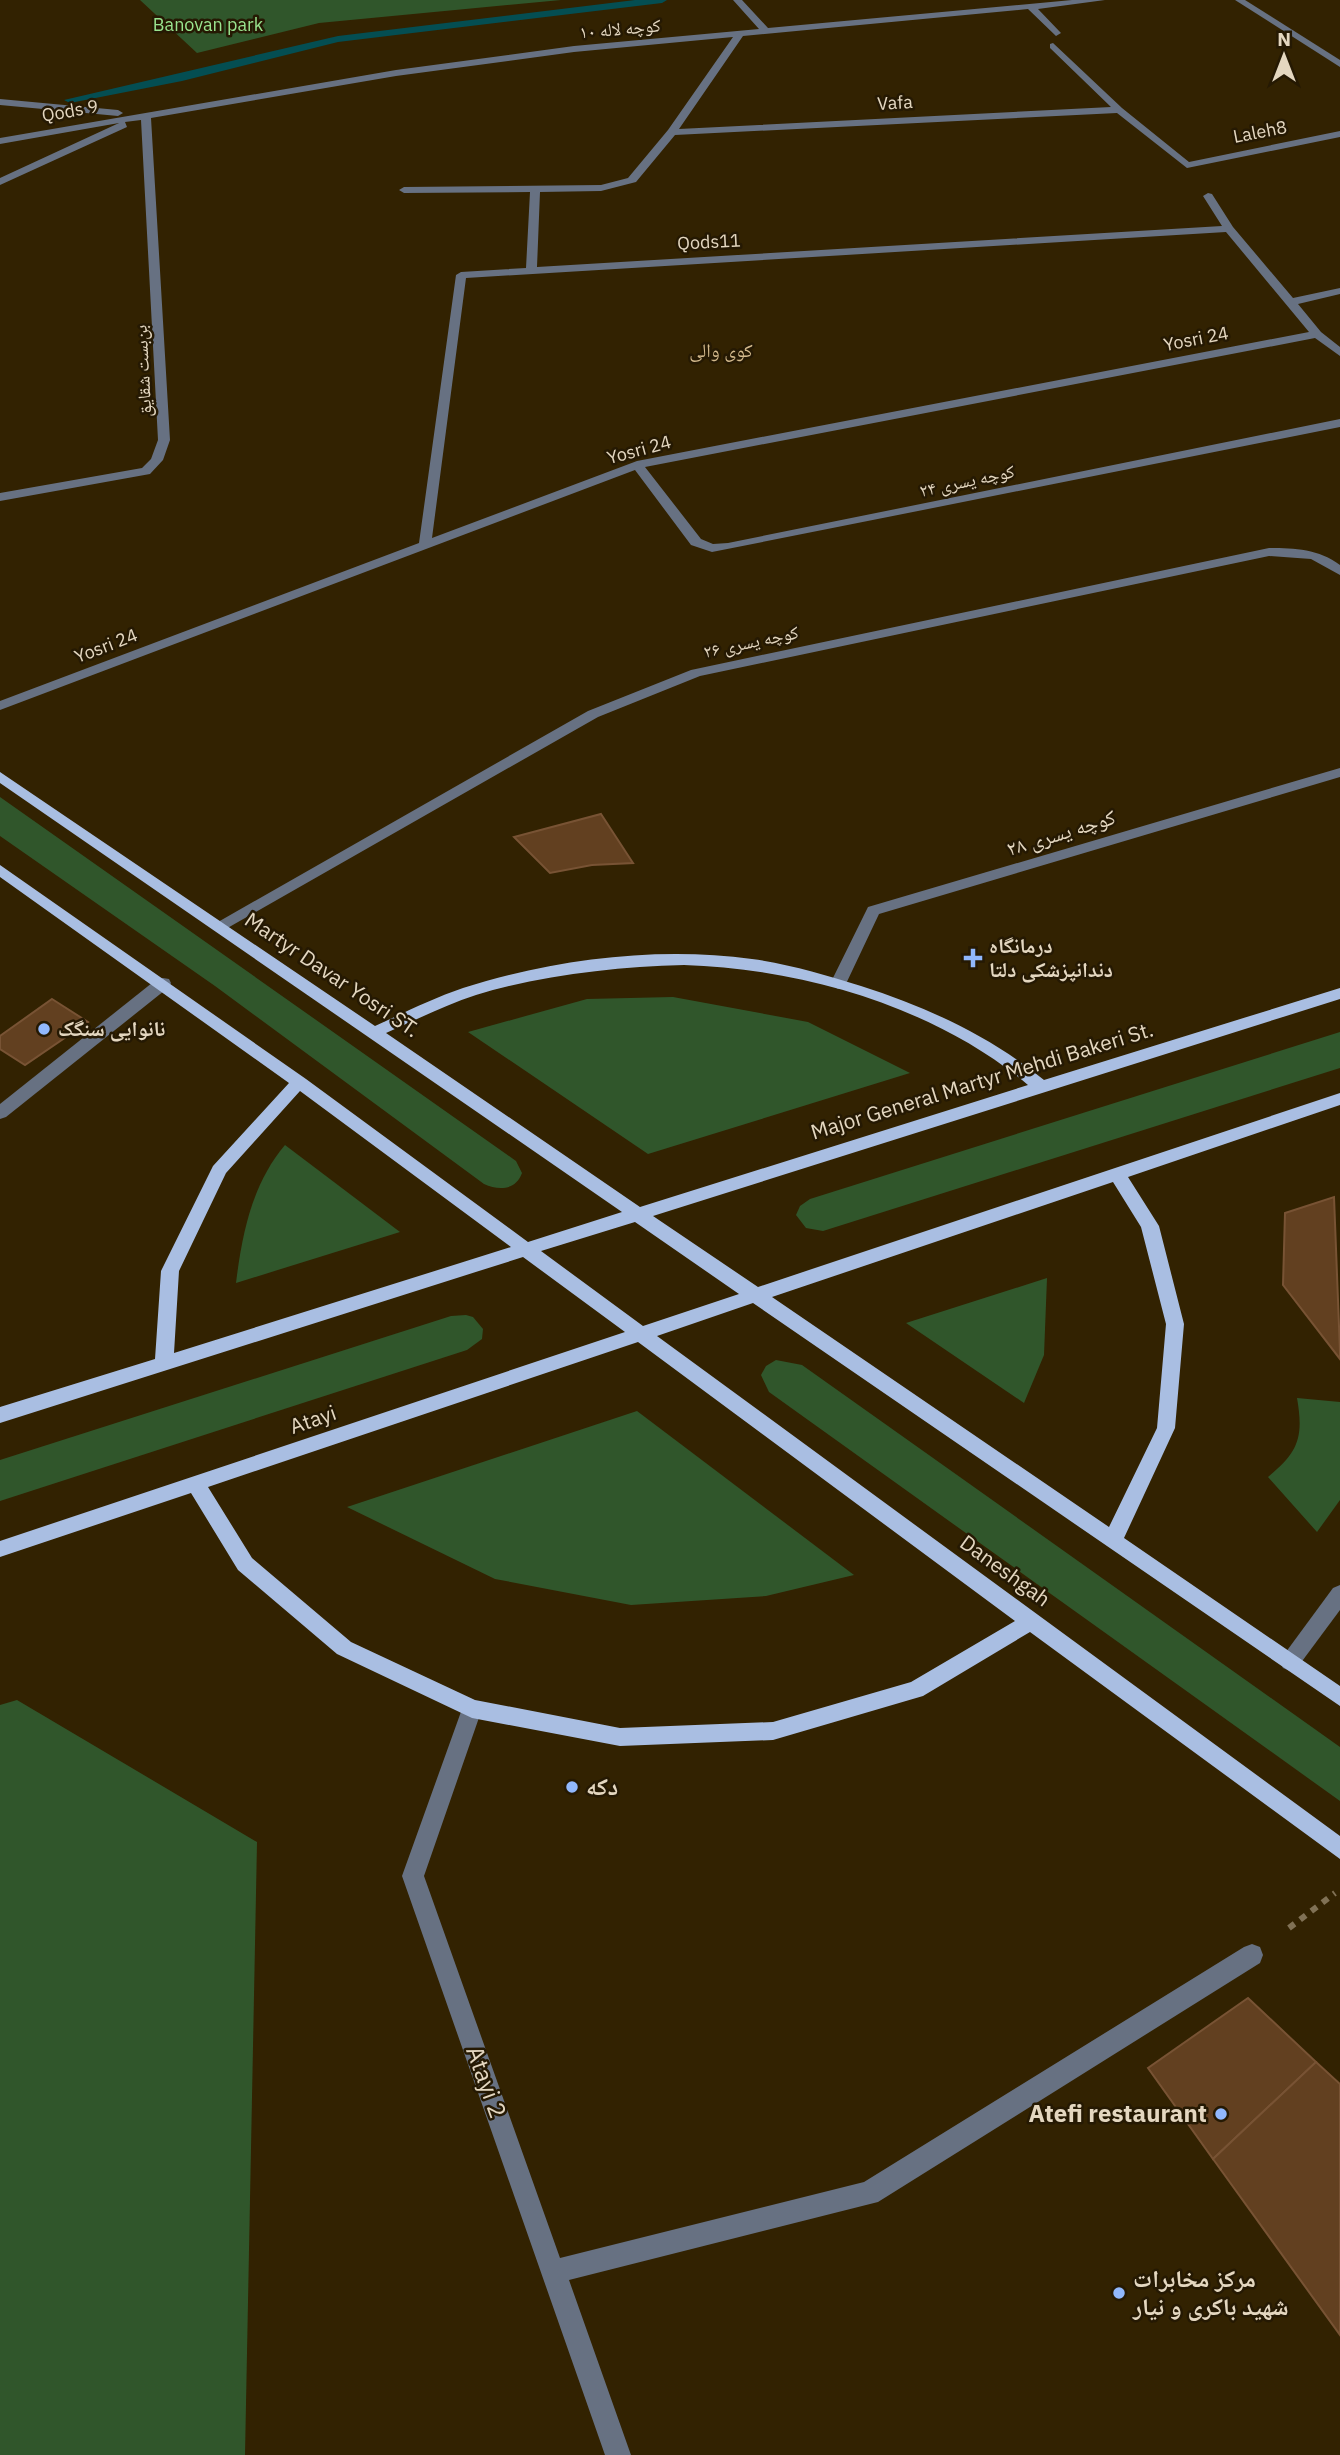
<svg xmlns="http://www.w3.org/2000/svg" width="1340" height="2455" font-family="'IBM Plex Sans','Noto Naskh Arabic',sans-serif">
  <rect width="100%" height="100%" fill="#322201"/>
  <g fill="#30562b">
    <path d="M140 0H561L319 23 197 53Z"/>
    <path d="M0 797 516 1161 522 1173C516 1190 499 1191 484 1184L215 986 0 836Z"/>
    <path d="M673 997 808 1022 910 1073 648 1154 468 1032 587 999Z"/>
    <path d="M1340 1032V1068L823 1231 806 1228 796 1215 800 1206 810 1199Z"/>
    <path d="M285 1145 400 1232 236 1283C242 1234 252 1184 285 1145Z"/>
    <path d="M1047 1278 1044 1355 1024 1403 906 1323Z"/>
    <path d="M466 1315 473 1317 483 1329 482 1339 467 1350 0 1501V1460L451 1316Z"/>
    <path d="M776 1360 802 1365 1340 1747V1801L769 1392 761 1375 766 1366Z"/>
    <path d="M1297 1398 1340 1402V1500L1317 1532 1268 1477C1298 1452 1304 1438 1297 1398Z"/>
    <path d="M637 1411 854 1575 766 1596 631 1605 495 1579 347 1507Z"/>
    <path d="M17 1700 257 1842 245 2455H0V1705Z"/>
  </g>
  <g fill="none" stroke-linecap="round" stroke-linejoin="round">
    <path fill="#044e52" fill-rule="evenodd" d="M635 0H667L662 3 338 42 182 81 70 103 64 100 338 36Z"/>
  </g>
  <g fill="#624020" stroke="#785334" stroke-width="2">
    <path d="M601 814 633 863 592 865 550 873 514 837Z"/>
    <path d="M52 999 88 1022 25 1065 0 1049V1036Z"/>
    <path d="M1334 1197 1340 1352V1359L1283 1285 1285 1213Z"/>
    <path d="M1248 1998 1316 2062 1213 2159 1148 2068Z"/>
    <path d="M1316 2062 1340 2084V2335L1213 2159Z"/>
  </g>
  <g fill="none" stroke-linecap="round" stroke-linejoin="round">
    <path stroke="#807155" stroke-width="6" stroke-dasharray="7 7" stroke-linecap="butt" d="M1289 1928 1335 1893"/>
    <g fill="#677182" fill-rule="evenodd">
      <path d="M733 0H742L768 28 1072 0H1105L1038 9 1061 33 1056 36 1028 9 743 36 679 129 1111 107 1050 48V44L1053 43 1122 108 1189 162 1340 131V137L1187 168 1117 113 675 135 636 182 601 191 540 192 537 267 1222 226 1203 196 1208 193 1212 194 1233 227 1293 298 1340 288V294L1298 304 1321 332 1340 347V356L1315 338 645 467 701 539 713 544 728 543 1340 419V427L712 552 691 545 635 470 0 710V701L419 543 456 275 461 272 526 268 530 192 404 193 399 190 404 187 601 185 628 178 668 130 733 37 574 52 396 76 151 118 170 440 163 460 150 474 0 501V493L142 468 151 459 158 440 141 120 125 122 127 127 0 185V178L119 123 0 144V138L396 70 574 46 759 29ZM1226 232 1309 332 637 461 432 538 466 278Z"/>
      <path d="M1235 0H1245L1340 60V67Z"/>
      <path d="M0 99 118 110 123 113 118 116 0 105Z"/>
      <path d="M1269 548C1294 548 1319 549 1340 565V575L1311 559 1269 556 700 676 598 717 224 930H214L211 926 588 711 691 670Z"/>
      <path d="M1340 768V777L879 914 844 988 838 989 830 984 868 907Z"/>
      <path d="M163 978 169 979 171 983 169 987 6 1117 0 1119V1104L157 979Z"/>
      <path d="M1340 1585V1610L1297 1668 1290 1671 1283 1668 1280 1662 1283 1656 1333 1588Z"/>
      <path d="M472 1700 479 1702 482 1709 424 1876 560 2258 864 2182 1244 1947 1252 1944 1260 1947 1263 1955 1260 1963 878 2202 569 2280 631 2455H605L402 1876 462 1709 465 1702Z"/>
    </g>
    <path fill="#a9bee2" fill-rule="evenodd" d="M0 772 375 1026C404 1013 433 998 463 988 554 959 658 946 752 959 789 964 825 975 861 986 927 1007 990 1036 1044 1080L1340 988V999L653 1216 758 1287 1340 1093V1105L1128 1177 1159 1226 1184 1324 1175 1428 1124 1538 1340 1686V1706L753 1303 657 1336 1340 1836V1859L1030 1632 923 1696 773 1740 620 1746 472 1718 337 1654 238 1570 191 1493 0 1557V1541L625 1332 523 1257 0 1423V1407L155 1359 161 1271 213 1166 289 1083 0 877V865L306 1079 528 1242 622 1212 0 783ZM684 965C804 969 935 1007 1028 1085L640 1207 386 1033C416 1020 445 1005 476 995 542 975 614 967 684 965ZM300 1091 511 1247 174 1353 179 1271 226 1173ZM1113 1182 1141 1227 1166 1324 1157 1428 1109 1527 772 1297ZM635 1222 739 1294 643 1326 541 1251ZM638 1342 1015 1621 911 1682 773 1722 620 1728 475 1700 351 1642 252 1558 208 1487Z"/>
  </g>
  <g fill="#91b8fd" stroke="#251903" stroke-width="2.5">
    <path d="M969.5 947.5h7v7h7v7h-7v7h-7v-7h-7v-7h7z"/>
    <circle cx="44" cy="1029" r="7"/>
    <circle cx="572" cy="1787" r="7"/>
    <circle cx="1221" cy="2114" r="7"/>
    <circle cx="1119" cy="2293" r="7"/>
  </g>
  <g text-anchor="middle" stroke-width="5" stroke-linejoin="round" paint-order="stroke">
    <g font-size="18" fill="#9ae48f" stroke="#251903">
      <text x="208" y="31">Banovan park</text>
    </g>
    <g font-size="18" fill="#e4d7c0" stroke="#251903">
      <text transform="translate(620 29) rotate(-5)" y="6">کوچه لاله ۱۰</text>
      <text transform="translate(895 103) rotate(-3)" y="6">Vafa</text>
      <text transform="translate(70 111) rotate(-10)" y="6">Qods 9</text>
      <text transform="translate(1260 132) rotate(-11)" y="6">Laleh8</text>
      <text transform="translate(709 242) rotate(-3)" y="6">Qods11</text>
      <text transform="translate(1196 339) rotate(-11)" y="6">Yosri 24</text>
      <text transform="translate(143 371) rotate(-93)" y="6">بن‌بست شقایق</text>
      <text transform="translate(639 450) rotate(-15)" y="6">Yosri 24</text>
      <text transform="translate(967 481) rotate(-12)" y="6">کوچه یسری ۲۴</text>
      <text transform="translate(751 642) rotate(-12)" y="6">کوچه یسری ۲۶</text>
      <text transform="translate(106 646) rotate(-21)" y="6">Yosri 24</text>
    </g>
    <g font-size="19" fill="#d4ba8d" stroke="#251903">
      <text x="721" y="357">کوی والی</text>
    </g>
    <g font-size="21" fill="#e4d7c0" stroke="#251903">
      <text transform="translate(1061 833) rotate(-17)" y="7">کوچه یسری ۲۸</text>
      <text transform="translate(332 975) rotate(34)" y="7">Martyr Davar Yosri ST.</text>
      <text transform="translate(982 1081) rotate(-17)" y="7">Major General Martyr Mehdi Bakeri St.</text>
      <text transform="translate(313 1420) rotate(-19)" y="7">Atayi</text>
      <text transform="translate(1005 1571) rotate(36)" y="7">Daneshgah</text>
    </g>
    <g font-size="21" font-weight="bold" fill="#e4d7c0" stroke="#251903" text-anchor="start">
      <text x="989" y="953">درمانگاه<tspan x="989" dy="24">دندانپزشکی دلتا</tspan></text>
      <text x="58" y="1036">نانوایی سنگک</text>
    </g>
    <g font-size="24" font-weight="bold" fill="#e4d7c0" stroke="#251903" text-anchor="start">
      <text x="586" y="1795">دکه</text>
      <text x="1207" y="2122" text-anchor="end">Atefi restaurant</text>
      <text x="1133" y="2287">مرکز مخابرات<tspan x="1133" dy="28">شهید باکری و نیار</tspan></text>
    </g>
    <g font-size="24" fill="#e4d7c0" stroke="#251903">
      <text transform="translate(486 2082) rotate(70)" y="8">Atayi 2</text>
    </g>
  </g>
  <g transform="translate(1284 56)" stroke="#251903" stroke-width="5" paint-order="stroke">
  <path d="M0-5L12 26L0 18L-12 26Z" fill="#e4d7c0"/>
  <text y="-10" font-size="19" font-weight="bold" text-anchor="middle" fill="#e4d7c0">N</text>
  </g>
</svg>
